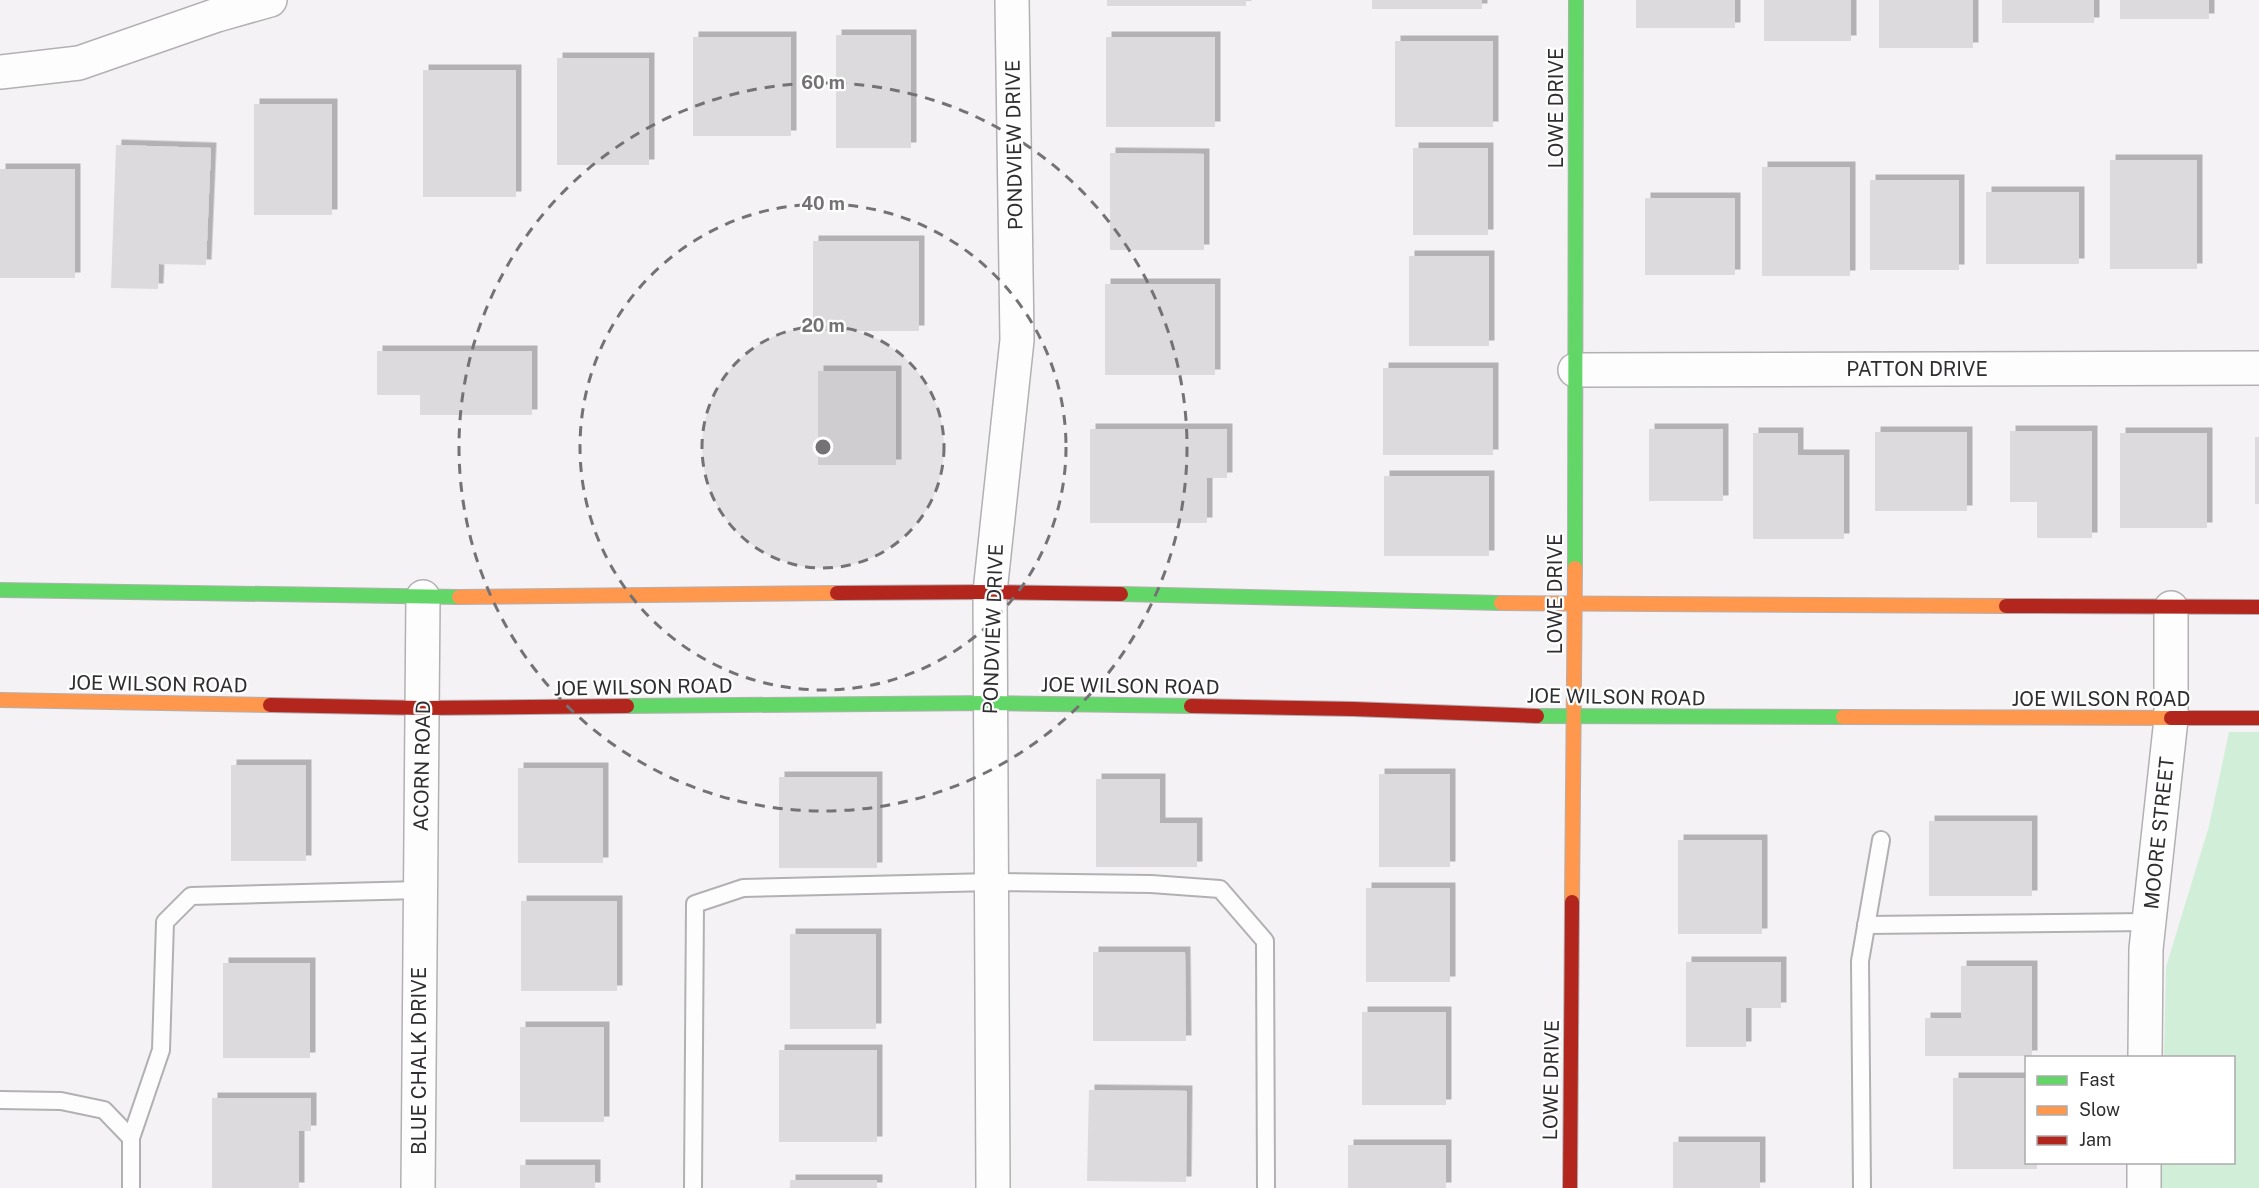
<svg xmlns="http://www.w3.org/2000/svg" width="2259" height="1188" font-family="'Public Sans',sans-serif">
  <defs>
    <filter id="shadow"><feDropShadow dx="5.5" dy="-5.5" stdDeviation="0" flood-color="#0004"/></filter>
  </defs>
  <rect width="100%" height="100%" fill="#f5f2f6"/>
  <path fill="#d1eed8" d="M2229 732H2259V1188H2161L2162 1163 2234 1162V1058L2164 1057 2166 967 2209 826Z"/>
  <g fill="#dddadd" filter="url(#shadow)">
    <rect x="1107" y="0" width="139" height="6"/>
    <rect x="1372" y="0" width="110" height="9"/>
    <rect x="1636" y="0" width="99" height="28"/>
    <rect x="1764" y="0" width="87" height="41"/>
    <rect x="1879" y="0" width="94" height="48"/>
    <rect x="2002" y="0" width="92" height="23"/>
    <rect x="2120" y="0" width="89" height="19"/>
    <rect x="836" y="35" width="75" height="113"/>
    <rect x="693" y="37" width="98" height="99"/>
    <rect x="1106" y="37" width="109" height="90"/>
    <rect x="1395" y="41" width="98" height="86"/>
    <rect x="557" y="58" width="92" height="107"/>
    <rect x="423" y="70" width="93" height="127"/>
    <rect x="254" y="104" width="78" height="111"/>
    <path d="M116 145 211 148 206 265 159 264 158 289 111 288Z"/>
    <rect x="1413" y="148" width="75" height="87"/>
    <path d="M1110 153 1204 154V250H1110Z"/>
    <rect x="2110" y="160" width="87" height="109"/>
    <rect x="1762" y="167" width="88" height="109"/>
    <rect x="0" y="169" width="75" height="109"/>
    <rect x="1870" y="180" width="89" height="90"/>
    <rect x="1986" y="192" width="93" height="72"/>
    <rect x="1645" y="198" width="90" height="77"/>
    <rect x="813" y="241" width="106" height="90"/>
    <rect x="1409" y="256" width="80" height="90"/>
    <rect x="1105" y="284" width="110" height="91"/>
    <path d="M377 351H532V415H420V395H377Z"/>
    <rect x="1383" y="368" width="110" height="87"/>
    <rect x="818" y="371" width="78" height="94"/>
    <path d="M1090 429H1227V478H1207V523H1090Z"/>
    <rect x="1649" y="429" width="74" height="72"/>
    <path d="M2010 431H2092V538H2037V502H2010Z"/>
    <rect x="1875" y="432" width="92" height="79"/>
    <path d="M1753 433H1798V455H1844V539H1753Z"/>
    <rect x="2120" y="433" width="87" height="95"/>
    <rect x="2255" y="437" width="4" height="67"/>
    <rect x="1384" y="476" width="105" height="80"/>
    <rect x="231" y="765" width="75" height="96"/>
    <rect x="518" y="768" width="85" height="95"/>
    <rect x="1379" y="774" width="71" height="93"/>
    <rect x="779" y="777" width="98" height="91"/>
    <path d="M1096 779H1160V823H1197V867H1096Z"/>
    <rect x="1929" y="821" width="103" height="75"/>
    <rect x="1678" y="840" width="84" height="94"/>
    <rect x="1366" y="888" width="84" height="94"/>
    <rect x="521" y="901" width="96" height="90"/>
    <rect x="790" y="934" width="86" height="95"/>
    <path d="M1093 952H1185L1186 1041H1093Z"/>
    <path d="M1686 962H1781V1008H1746V1047H1686Z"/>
    <rect x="223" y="963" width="87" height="95"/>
    <path d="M1961 966H2032V1056H1925V1018H1961Z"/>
    <rect x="1362" y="1012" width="84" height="93"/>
    <rect x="520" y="1027" width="84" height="95"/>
    <rect x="779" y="1050" width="98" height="92"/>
    <path d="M1953 1078H2026V1162H2037V1169H1953Z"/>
    <path d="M1089 1090 1187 1091 1186 1182 1087 1181Z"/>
    <path d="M212 1098H311V1131H299V1188H212Z"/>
    <rect x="1673" y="1142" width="87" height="46"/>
    <rect x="1348" y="1145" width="98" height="43"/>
    <rect x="520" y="1165" width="75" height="23"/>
    <rect x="790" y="1180" width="87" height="8"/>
  </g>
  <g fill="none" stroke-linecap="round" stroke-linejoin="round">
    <g stroke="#b2b0b3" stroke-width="20">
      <g id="lane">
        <path d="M1866 925 2149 922"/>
        <path d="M0 1100 61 1101 104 1110 131 1138V1188"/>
        <path d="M131 1138 161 1050 165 922 191 896 420 890"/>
        <path d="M693 1188 695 904 743 888 992 882 1151 884 1220 889 1265 941 1266 1188"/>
        <path d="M1862 1188 1860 961 1881 840"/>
      </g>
    </g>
    <g stroke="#b2b0b3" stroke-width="36">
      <g id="street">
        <path d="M0 72 79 63 217 15 270 0"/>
        <path d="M1575 370 2259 368"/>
        <path d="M2145 1058 2146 949 2171 719V608"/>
        <path d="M418 1188 423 597"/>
        <path d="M993 1188 990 592 1017 340 1012 0"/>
        <path d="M2144 1188V1162"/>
      </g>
    </g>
    <g stroke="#b2b0b3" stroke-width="16">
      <g id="fast">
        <path d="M1575 568 1576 0"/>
        <path d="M0 590 459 597"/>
        <path d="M1121 594 1501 603"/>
        <path d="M627 706 990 703 1191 706"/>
        <path d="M1537 716 1843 717"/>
      </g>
    </g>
    <g stroke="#b2b0b3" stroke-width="16">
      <g id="slow">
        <path d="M459 597 837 593"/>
        <path d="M1501 603 2006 606"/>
        <path d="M0 700 270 705"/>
        <path d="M1843 717 2171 718"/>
        <path d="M1572 902 1575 568"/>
      </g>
    </g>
    <g stroke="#b2b0b3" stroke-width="16">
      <g id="jam">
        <path d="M837 593 990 592 1121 594"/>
        <path d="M2006 606 2259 607"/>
        <path d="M270 705 422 708 627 706"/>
        <path d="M1191 706 1353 709 1537 716"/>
        <path d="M2171 718H2259"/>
        <path d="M1570 1188 1572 902"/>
      </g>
    </g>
    <use href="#lane" stroke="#fefdfe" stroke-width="16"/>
    <use href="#street" stroke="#fefdfe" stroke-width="33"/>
    <use href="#fast" stroke="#63d668" stroke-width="14"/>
    <use href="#slow" stroke="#ff974d" stroke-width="14"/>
    <use href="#jam" stroke="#b3261e" stroke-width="14"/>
  </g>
  <circle cx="823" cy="447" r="121" fill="#757275" fill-opacity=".12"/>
  <g fill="none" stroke="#757275" stroke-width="3" stroke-dasharray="10 8">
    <circle cx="823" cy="447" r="121"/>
    <circle cx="823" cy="447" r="243"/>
    <circle cx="823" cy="447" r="364"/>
  </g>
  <g text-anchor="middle" stroke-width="4.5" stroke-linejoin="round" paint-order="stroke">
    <g font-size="20" fill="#302d30" stroke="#fff">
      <text transform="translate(1556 108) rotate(-90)" y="7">LOWE DRIVE</text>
      <text transform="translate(1014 145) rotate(-91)" y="7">PONDVIEW DRIVE</text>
      <text x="1917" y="376">PATTON DRIVE</text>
      <text transform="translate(1555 594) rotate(-90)" y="7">LOWE DRIVE</text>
      <text transform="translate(993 629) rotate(-88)" y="7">PONDVIEW DRIVE</text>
      <text transform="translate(158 684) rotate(1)" y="7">JOE WILSON ROAD</text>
      <text transform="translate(1130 686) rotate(1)" y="7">JOE WILSON ROAD</text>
      <text transform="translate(643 687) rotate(-1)" y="7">JOE WILSON ROAD</text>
      <text transform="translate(1616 697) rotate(1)" y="7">JOE WILSON ROAD</text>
      <text x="2101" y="706">JOE WILSON ROAD</text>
      <text transform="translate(422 766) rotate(-89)" y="7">ACORN ROAD</text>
      <text transform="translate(2159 833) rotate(-84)" y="7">MOORE STREET</text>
      <text transform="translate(419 1061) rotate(-90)" y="7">BLUE CHALK DRIVE</text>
      <text transform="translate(1551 1080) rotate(-89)" y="7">LOWE DRIVE</text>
    </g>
  </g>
  <circle cx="823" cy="447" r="9" fill="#757275" stroke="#fff" stroke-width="3"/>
  <g font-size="18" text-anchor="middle" font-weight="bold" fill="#757275" stroke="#fff" stroke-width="4.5" stroke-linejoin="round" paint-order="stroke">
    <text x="823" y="89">60 m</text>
    <text x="823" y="210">40 m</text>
    <text x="823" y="332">20 m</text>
  </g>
  <rect x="2025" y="1056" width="210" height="108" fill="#ffffff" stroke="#acabac" stroke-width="1.5"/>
  <rect x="2037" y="1076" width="30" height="9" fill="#63d668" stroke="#acabac" stroke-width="1.5"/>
  <text x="2079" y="1086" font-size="18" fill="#302d30">Fast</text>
  <rect x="2037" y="1106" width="30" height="9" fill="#ff974d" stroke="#acabac" stroke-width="1.5"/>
  <text x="2079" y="1116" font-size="18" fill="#302d30">Slow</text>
  <rect x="2037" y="1136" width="30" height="9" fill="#b3261e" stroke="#acabac" stroke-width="1.5"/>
  <text x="2079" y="1146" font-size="18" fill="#302d30">Jam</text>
</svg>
